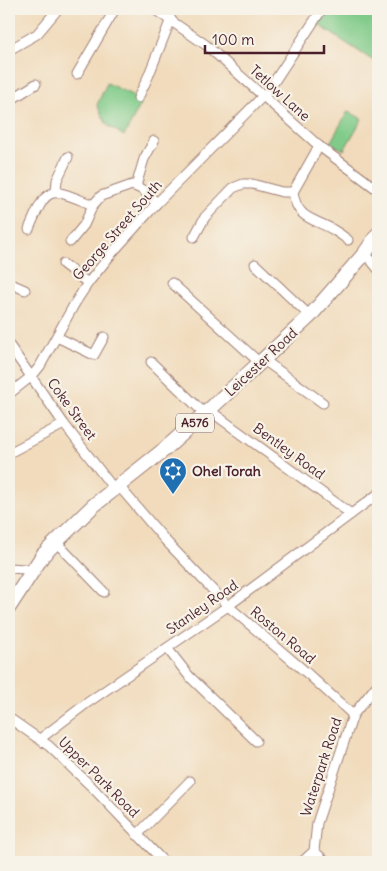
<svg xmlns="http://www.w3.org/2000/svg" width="387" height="871" font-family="Delius,sans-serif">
  <rect width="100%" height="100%" fill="#f7f3e8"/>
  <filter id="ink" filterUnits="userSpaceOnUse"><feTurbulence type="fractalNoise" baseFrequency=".02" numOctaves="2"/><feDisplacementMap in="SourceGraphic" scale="10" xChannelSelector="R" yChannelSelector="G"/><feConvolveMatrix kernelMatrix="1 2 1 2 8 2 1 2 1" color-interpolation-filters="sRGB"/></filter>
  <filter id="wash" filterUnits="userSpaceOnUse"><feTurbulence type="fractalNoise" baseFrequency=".0096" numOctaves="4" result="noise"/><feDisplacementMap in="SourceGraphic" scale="20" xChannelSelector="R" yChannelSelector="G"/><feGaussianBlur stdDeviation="1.12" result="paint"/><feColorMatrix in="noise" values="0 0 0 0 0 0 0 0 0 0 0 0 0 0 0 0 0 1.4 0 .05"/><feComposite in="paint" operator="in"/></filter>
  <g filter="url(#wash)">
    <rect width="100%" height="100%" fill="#f1dbbc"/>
    <g fill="#80cb89" stroke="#65755a">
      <path d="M330 9H378V64L319 25Z"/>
      <path d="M107 83 138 98 141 104 124 136 107 125 97 105Z"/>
      <path d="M348 111 362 119 344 150 330 143Z"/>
    </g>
  </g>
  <g filter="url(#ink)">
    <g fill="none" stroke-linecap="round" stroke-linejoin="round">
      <g stroke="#9e7d74" stroke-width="11">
        <g id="street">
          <path d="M154 9 206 45 319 146 378 190"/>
          <path d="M9 50 37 34 58 9"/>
          <path d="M77 74 115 9"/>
          <path d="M138 98 148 77 171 19"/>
          <path d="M9 101 36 84"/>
          <path d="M136 186 144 159 154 141"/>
          <path d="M56 192 57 180 68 157"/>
          <path d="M293 192C297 219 312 218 332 229 337 232 343 236 348 240"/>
          <path d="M29 229C48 183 50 188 93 205L101 196 132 185 143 190 157 203"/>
          <path d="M194 237 205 217 233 188 243 184H252L282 192H293L319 146"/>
          <path d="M70 242 84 225 93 205"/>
          <path d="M365 253 378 269"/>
          <path d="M63 264 88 283"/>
          <path d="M255 264 310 316"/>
          <path d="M9 283 25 290"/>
          <path d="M172 283 260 363"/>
          <path d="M57 337 94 355 104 337"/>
          <path d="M9 345 64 424 114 489"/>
          <path d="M264 360 323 403"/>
          <path d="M151 362 205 414"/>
          <path d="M9 394 32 376 40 366 75 303 88 283 113 252 157 203 268 91 322 9"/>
          <path d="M209 410 351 514"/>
          <path d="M9 453 64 424"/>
          <path d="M118 485 165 540 228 606 308 674 353 715"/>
          <path d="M56 542 104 592"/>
          <path d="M9 568 25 569 31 573"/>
          <path d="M167 648 189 676 256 741"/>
          <path d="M9 718 49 746 92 787 164 862"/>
          <path d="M40 739 87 703 228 606 378 494"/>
          <path d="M137 835 190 781"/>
          <path d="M314 851 326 862"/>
          <path d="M302 862 314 851 317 823 353 715 378 684"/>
        </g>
      </g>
      <g stroke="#9e7d74" stroke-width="16">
        <path id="primary" d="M9 607 43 555 56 542 93 506 165 449 209 410 310 316 365 253 378 234"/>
      </g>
      <use href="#street" stroke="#fff" stroke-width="9"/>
      <use href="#primary" stroke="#fff" stroke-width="14"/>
    </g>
  </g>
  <defs>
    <g id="synagogue-pin" transform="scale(1.4375)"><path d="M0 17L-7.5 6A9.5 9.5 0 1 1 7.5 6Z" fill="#1f6fb2" stroke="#f7f3e8"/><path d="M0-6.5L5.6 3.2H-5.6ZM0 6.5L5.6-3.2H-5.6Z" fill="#fff"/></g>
  </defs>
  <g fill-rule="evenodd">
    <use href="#synagogue-pin" x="173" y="471"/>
  </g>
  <g text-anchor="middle" stroke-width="4.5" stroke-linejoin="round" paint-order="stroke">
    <rect fill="#f7f3e8" stroke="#7e5f64" stroke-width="1" x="176" y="413.5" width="38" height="19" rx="4"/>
    <g font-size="12" font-weight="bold" fill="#4a1f2b">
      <text x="195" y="427">A576</text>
    </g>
    <g font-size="14" fill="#4a1f2b" stroke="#f7f3e8">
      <text transform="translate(280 93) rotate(42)" y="5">Tetlow Lane</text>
      <text transform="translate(117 230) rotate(-49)" y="5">George Street South</text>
      <text transform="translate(261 362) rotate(-43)" y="5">Leicester Road</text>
      <text transform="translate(72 409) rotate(54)" y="5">Coke Street</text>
      <text transform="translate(289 451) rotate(36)" y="5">Bentley Road</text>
      <text transform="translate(202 607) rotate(-35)" y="5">Stanley Road</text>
      <text transform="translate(283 635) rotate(40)" y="5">Roston Road</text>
      <text transform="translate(321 767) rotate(-72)" y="5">Waterpark Road</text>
      <text transform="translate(99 777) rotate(45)" y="5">Upper Park Road</text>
    </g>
    <g font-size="14" font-weight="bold" fill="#4a1f2b" stroke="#f7f3e8" text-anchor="start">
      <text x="192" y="476">Ohel Torah</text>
    </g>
  </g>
  <rect width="387" height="871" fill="none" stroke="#f7f3e8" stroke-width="30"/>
  <path d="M205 45v8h119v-8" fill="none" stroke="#4a1f2b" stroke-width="2.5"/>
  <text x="212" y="45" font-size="15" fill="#4a1f2b" stroke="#f7f3e8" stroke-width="4" paint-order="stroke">100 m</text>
</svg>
